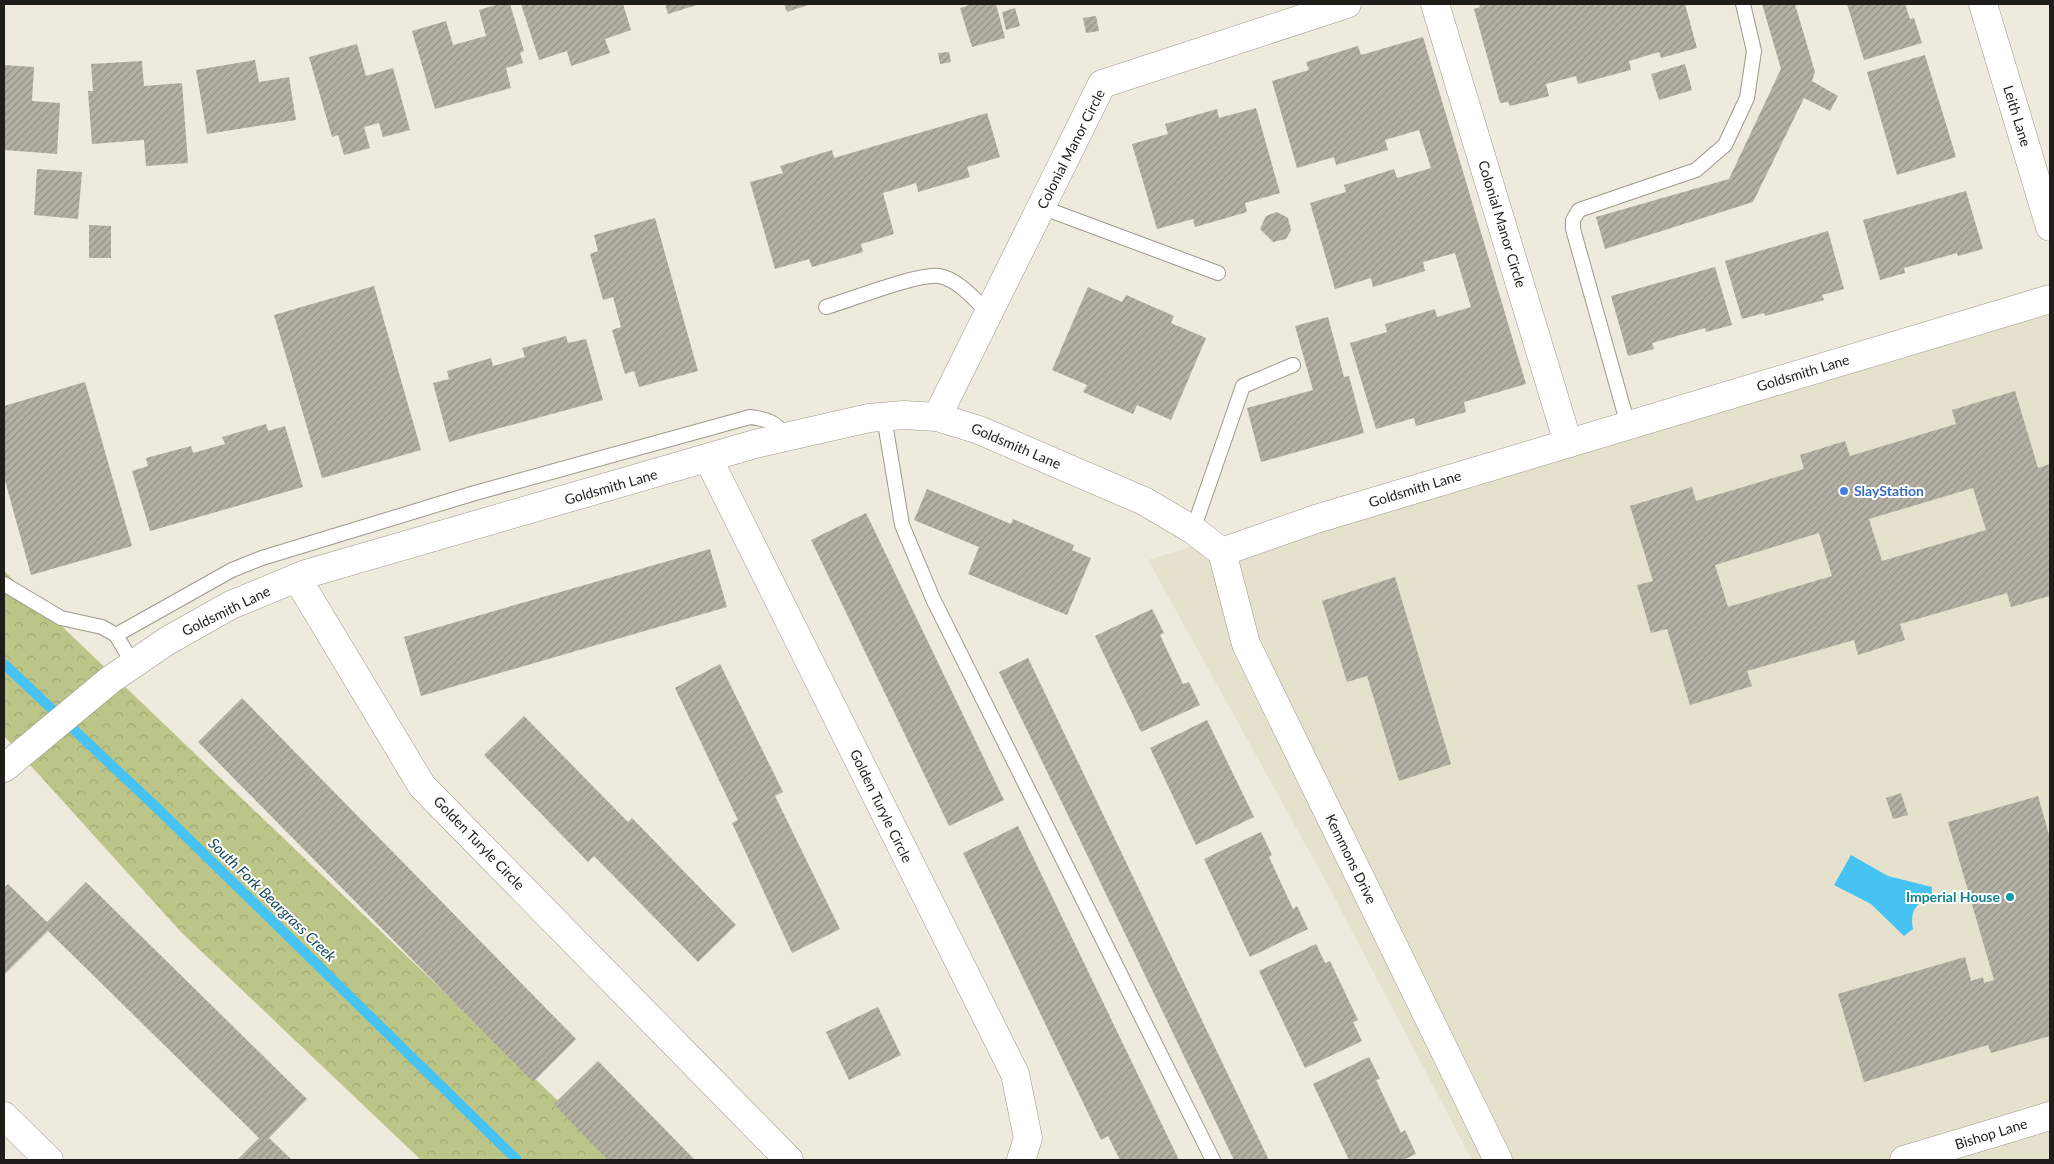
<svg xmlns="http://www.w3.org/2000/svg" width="2054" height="1164" font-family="Lato,sans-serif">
  <defs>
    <pattern id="forest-crowns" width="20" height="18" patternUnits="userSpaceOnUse" patternTransform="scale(1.25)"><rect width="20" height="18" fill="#bcc588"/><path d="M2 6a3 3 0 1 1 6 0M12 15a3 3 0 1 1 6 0" fill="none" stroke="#a1a975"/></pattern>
    <pattern id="building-hatch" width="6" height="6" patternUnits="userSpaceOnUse" patternTransform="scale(1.25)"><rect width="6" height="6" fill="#b4b1a4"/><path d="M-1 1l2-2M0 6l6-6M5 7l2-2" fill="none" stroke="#928f85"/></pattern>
  </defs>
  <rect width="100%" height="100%" fill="#eeeadd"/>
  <path fill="#e6e1cc" d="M2050 283V1160H1472L1329 887 1148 560Z"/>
  <path fill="url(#forest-crowns)" d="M4 571 620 1160H421L181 932 4 736Z"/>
  <path fill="#46c3f3" d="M1851 855 1888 876 1932 887V896C1915 904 1910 911 1913 929L1904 936 1871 904 1834 885Z"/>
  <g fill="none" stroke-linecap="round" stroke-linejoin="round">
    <path stroke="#46c3f3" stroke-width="10" d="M4 664 157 808 517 1160"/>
  </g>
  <g fill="url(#building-hatch)" fill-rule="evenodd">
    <path d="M499 4H510L524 51 520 53 523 63 506 68 511 88 435 109 412 31 446 21 453 45 486 36 479 10Z"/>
    <path d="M521 4H623L631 30 605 39 610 53 571 66 567 51 539 60Z"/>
    <path d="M665 4H700L668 14Z"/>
    <path d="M784 4H811L787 12Z"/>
    <path d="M973 4H996L1005 38 972 47 960 8Z"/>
    <path d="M1479 4H1685L1697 48 1661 58 1659 52 1629 61 1631 70 1578 84 1576 76 1546 84 1549 96 1510 106 1508 102 1500 103 1474 9 1480 7Z"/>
    <path d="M1762 4H1795L1815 72 1812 81 1838 96 1830 111 1804 98 1753 202 1605 249 1596 217 1729 179 1781 69Z"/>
    <path d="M1847 4H1905L1910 19 1914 18 1922 43 1864 60Z"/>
    <path d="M1015 8 1020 26 1006 30 1002 12Z"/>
    <path d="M1096 16 1099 31 1086 33 1083 18Z"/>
    <path d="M1423 37 1526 384 1464 402 1466 412 1416 426 1414 418 1376 429 1350 343 1387 332 1385 324 1435 309 1437 317 1471 307 1455 253 1423 262 1425 271 1373 287 1371 278 1335 289 1310 203 1346 192 1344 185 1394 169 1397 178 1431 168 1419 130 1385 140 1388 150 1336 165 1334 157 1297 168 1272 81 1309 70 1306 62 1358 46 1361 55Z"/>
    <path d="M357 44 366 76 393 68 410 130 383 137 379 123 364 127 370 148 344 155 338 135 332 137 309 57Z"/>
    <path d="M949 52 951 62 940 64 938 53Z"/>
    <path d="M1925 55 1956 157 1897 175 1867 72Z"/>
    <path d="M255 60 259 82 289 77 296 120 207 134 196 70Z"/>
    <path d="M142 61 144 86 182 83 188 163 146 166 144 140 92 144 88 91H93L91 64Z"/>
    <path d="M1685 64 1692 90 1659 100 1651 74Z"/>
    <path d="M4 65 34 67 32 101 60 103 57 154 4 150Z"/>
    <path d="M1256 108 1280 193 1245 203 1247 212 1195 227 1193 219 1157 229 1132 144 1168 134 1165 124 1217 109 1219 118Z"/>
    <path d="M987 113 1000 157 967 167 970 177 918 192 916 183 883 193 894 234 861 244 863 252 812 267 809 259 775 269 750 182 783 173 780 166 832 150 834 158Z"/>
    <path d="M37 169 82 172 78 219 34 215Z"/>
    <path d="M1966 191 1983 249 1958 256 1957 253 1904 268 1905 273 1880 280 1863 220Z"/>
    <path d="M1277 212 1288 218 1291 230 1286 239 1273 242 1260 229 1266 216Z"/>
    <path d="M655 218 698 371 639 387 634 371 625 374 612 330 621 327 613 297 603 300 590 254 598 251 594 235Z"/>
    <path d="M89 225 111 226V258H89Z"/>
    <path d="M1828 231 1844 289 1822 295 1824 300 1765 316 1764 313 1742 319 1725 261Z"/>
    <path d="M1715 267 1732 325 1706 332 1705 328 1652 343 1654 349 1628 356 1611 296Z"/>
    <path d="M374 286 421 450 322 478 274 315Z"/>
    <path d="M1088 287 1122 302 1126 295 1174 316 1171 323 1206 338 1171 420 1137 405 1133 414 1083 392 1087 385 1052 370Z"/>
    <path d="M1328 317 1344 377 1349 376 1364 433 1261 462 1247 408 1313 390 1295 326Z"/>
    <path d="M566 336 568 343 586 339 603 400 449 442 433 383 449 379 447 371 491 358 493 366 525 357 522 348Z"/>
    <path d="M85 382 132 546 31 575 4 477V406Z"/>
    <path d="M2015 391 2038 468 2050 464V596L2011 607 2007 593 1900 624 1905 640 1858 655 1854 640 1747 671 1752 686 1690 705 1667 629 1651 633 1637 585 1653 581 1630 506 1692 487 1696 501 1804 469 1800 455 1845 441 1850 456 1956 424 1952 410ZM1973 488 1986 530 1882 561 1869 519ZM1819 533 1832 576 1728 607 1715 565Z"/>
    <path d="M266 424 268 431 285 426 303 487 150 531 132 471 148 466 146 458 191 446 193 453 225 444 222 437Z"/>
    <path d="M927 489 1011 524 1013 519 1074 545 1072 550 1091 558 1067 615 968 574 979 547 914 520Z"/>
    <path d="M866 513 1004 800 949 826 811 540Z"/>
    <path d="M710 549 727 607 421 696 404 637Z"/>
    <path d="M1395 577 1451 764 1399 781 1367 676 1347 682 1322 601Z"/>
    <path d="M1152 609 1164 633 1160 635 1183 684 1189 682 1200 705 1141 732 1095 636Z"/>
    <path d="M1028 658 1269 1160H1234L999 672Z"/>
    <path d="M720 664 783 792 775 796 840 929 792 953 732 823 738 820 675 688Z"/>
    <path d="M242 698 576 1039 533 1082 198 742Z"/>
    <path d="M524 716 628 822 632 818 736 925 698 962 594 856 588 862 484 755Z"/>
    <path d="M1207 720 1254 817 1196 845 1150 748Z"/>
    <path d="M1901 793 1908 815 1893 819 1886 798Z"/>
    <path d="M2038 796 2050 838V1036L1991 1053 1988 1045 1864 1082 1838 994 1965 957 1971 981 1983 977 1984 983 1994 980 1948 822Z"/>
    <path d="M1018 826 1179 1160H1120L1108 1136 1101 1140 963 853Z"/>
    <path d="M1261 832 1272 855 1269 857 1293 909 1297 906 1308 929 1250 957 1204 859Z"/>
    <path d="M86 882 307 1099 269 1138 292 1160H237L259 1138 48 931 4 975V888L8 884 47 922Z"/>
    <path d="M1316 944 1325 963 1330 961 1358 1020 1353 1022 1362 1041 1305 1068 1259 971Z"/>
    <path d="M878 1007 901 1055 849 1080 826 1032Z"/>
    <path d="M1369 1057 1380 1079 1376 1080 1401 1133 1405 1130 1416 1154 1403 1160H1349L1313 1084Z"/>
    <path d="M598 1061 695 1160H608L565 1116 554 1104Z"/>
  </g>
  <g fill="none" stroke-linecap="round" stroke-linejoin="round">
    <g stroke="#9c998d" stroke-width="16">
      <g id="service">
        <path d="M1041 207 1218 273"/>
        <path d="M826 307C850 300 918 273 939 276 958 279 975 300 989 313"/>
        <path d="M884 417 902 525 933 599 1213 1160"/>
        <path d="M1628 425 1573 229V220L1579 210 1696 170 1725 145 1747 98 1754 51 1743 4"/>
        <path d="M1193 530 1243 386 1293 365"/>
        <path d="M4 584 61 618 102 627 116 635 133 664"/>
        <path d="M116 635 232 570 262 558 475 493 750 417C766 419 777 422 786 437"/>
      </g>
    </g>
    <g stroke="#9c998d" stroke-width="29">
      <g id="minor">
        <path d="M1435 4 1568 443"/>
        <path d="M1983 4 2050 227"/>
        <path d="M937 417 1102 84 1347 4"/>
        <path d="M708 458 1015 1074 1028 1138 1021 1160"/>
        <path d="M1222 552 1246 644 1498 1160"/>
        <path d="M297 578 422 786 789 1160"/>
        <path d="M4 1116 49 1160"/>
        <path d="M1904 1160 2050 1116"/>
      </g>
    </g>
    <g stroke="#9c998d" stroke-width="29">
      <path id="tertiary" d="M4 768 110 680 167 641 231 605 306 574 755 444 869 418 904 415 937 417 979 430 1144 501 1193 530 1222 552 1316 519 2050 299"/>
    </g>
    <use href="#service" stroke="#fff" stroke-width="14"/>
    <use href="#minor" stroke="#fff" stroke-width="28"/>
    <use href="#tertiary" stroke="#fff" stroke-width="28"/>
  </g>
  <circle fill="#3f7fe0" stroke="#fff" stroke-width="2" cx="1844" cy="491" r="5"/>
  <circle fill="#0f9aa8" stroke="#fff" stroke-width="2" cx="2010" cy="897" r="5"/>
  <g text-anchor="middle" stroke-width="4" stroke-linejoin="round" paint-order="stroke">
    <g font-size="14" fill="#1e1d19" stroke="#fff">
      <text transform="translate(2017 116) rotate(73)" y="5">Leith Lane</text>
      <text transform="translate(1071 149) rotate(-63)" y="5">Colonial Manor Circle</text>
      <text transform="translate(1502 224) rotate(73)" y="5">Colonial Manor Circle</text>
      <text transform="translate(1803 373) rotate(-17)" y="5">Goldsmith Lane</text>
      <text transform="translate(1016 446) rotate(23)" y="5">Goldsmith Lane</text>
      <text transform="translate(611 487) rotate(-16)" y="5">Goldsmith Lane</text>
      <text transform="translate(1415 489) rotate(-17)" y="5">Goldsmith Lane</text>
      <text transform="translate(226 611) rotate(-26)" y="5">Goldsmith Lane</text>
      <text transform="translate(881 806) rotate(64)" y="5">Golden Turyle Circle</text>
      <text transform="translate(479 843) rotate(46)" y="5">Golden Turyle Circle</text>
      <text transform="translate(1351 859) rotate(64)" y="5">Kemmons Drive</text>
      <text transform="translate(1991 1134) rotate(-17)" y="5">Bishop Lane</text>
    </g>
    <g font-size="14" font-weight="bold" fill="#366cbe" stroke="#fff" text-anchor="start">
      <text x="1854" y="496">SlayStation</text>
    </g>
    <g font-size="14" font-weight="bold" fill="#0d838f" stroke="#fff" text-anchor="end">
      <text x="2000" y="902">Imperial House</text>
    </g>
    <g font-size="15" font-style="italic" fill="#13475b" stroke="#fff">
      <text transform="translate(272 900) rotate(44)" y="5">South Fork Beargrass Creek</text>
    </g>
  </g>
  <rect width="2054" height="1164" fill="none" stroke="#1e1d19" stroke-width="10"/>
</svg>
